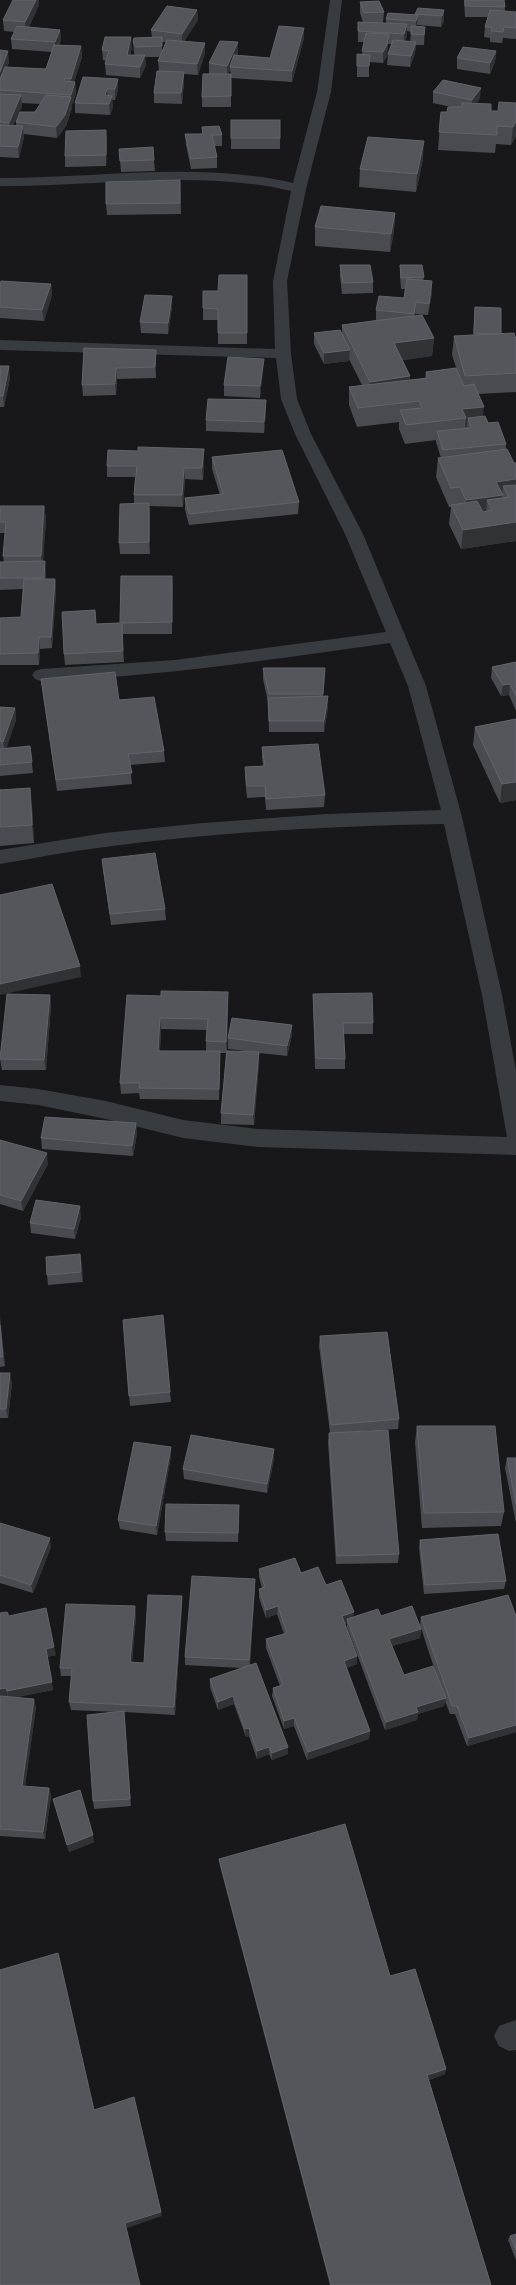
<svg xmlns="http://www.w3.org/2000/svg" width="516" height="2285" font-family="Jost,sans-serif">
  <rect width="100%" height="100%" fill="#18181a"/>
  <g fill="none" stroke-linecap="round" stroke-linejoin="round">
    <g fill="#383b40" fill-rule="evenodd">
      <path d="M330 0H342L331 92 306 189 287 281 291 354 297 399 311 434 363 534 426 686 462 817 502 995 516 1071V1155L258 1147 183 1138 106 1119 38 1105 0 1101V1085L38 1089 106 1101 183 1120 258 1129 507 1137 482 995 444 824C331 826 217 832 105 847 70 851 35 858 0 864V850L105 833 203 823 327 814 441 810 408 686 390 643C274 659 158 677 41 681L35 679 32 675 35 671 41 669 175 660 386 632 345 534 295 434 281 399 276 358 0 350V340L275 349 273 281 291 191C196 169 97 187 0 186V178C98 178 197 161 293 183L317 92Z"/>
      <path d="M516 2020V2050L509 2051 499 2046 494 2036 499 2026Z"/>
    </g>
  </g>
  <g fill="#494b50" fill-rule="evenodd">
    <path d="M464 0H504L505 11 516 12V39L503 38 502 43 490 42V38L484 37 485 27 488 17H465Z"/>
    <path d="M360 2 384 12 383 23H379H386V19L415 15V14L444 10V21L441 27 417 25V26L425 27 424 45H416L415 53 410 67 387 65 388 54 392 44H388L387 56 383 63 369 62V77H357V54H362L364 42H358V22H363L360 13ZM407 31 411 32 410 42 405 41 407 35Z"/>
    <path d="M39 5 29 27 60 30 61 40 59 45 81 46 82 57 74 82H75L76 93 72 105V108L66 126 57 138 24 134V137L19 158 0 157V158V50L9 62 7 67 46 69 52 52 12 49 11 39 14 32 4 31 3 20ZM22 103 40 104 35 112 16 122V126L13 125 22 106Z"/>
    <path d="M197 10 198 20 184 41 205 43V53L198 75 184 74V82L182 104 154 103V93L159 71 158 61 160 57H145L146 65 140 78 106 75 105 64 106 61 103 60 102 50 132 48 130 55H135L134 53 133 42 152 37 151 30ZM162 42H166L162 52Z"/>
    <path d="M304 38 292 82 231 78V107H202V97L209 74V63L238 53 237 56 270 58ZM230 70 231 74H228Z"/>
    <path d="M496 51 495 62 490 74 457 69V58Z"/>
    <path d="M118 79V90L115 100H112L113 107 110 115 75 113V103Z"/>
    <path d="M433 92 480 98 476 104 491 111H498L516 103V136L511 145 496 144 495 153 438 150 441 112H447L451 107 433 103Z"/>
    <rect x="231" y="120" width="49" height="29"/>
    <path d="M202 127 222 135V146H214L217 157V168L191 169 186 145 185 134H202Z"/>
    <path d="M107 141 106 166 65 167V156Z"/>
    <path d="M119 149 154 160 155 171 121 172Z"/>
    <path d="M423 159 416 192 359 187 360 169Z"/>
    <path d="M180 180 181 214 107 215 106 204Z"/>
    <path d="M395 213 394 231 390 252 315 246V227Z"/>
    <path d="M340 265 373 282V293L342 294 340 276Z"/>
    <path d="M400 265 424 277 423 281 432 293 428 315 415 314V316L434 338 432 356 402 360 410 376V380L425 378 426 372 457 370 452 355 454 336 473 335 475 307 501 334 516 339V392L478 394 483 416 488 423 506 444V449L516 541 461 549 449 524 451 507H449L436 477 438 458H441L436 442V440L405 444 399 429V422L357 427 349 405V387L362 385 349 359V361L324 364 314 344V333L342 334V325L376 320V310L404 298 405 289H401L400 276Z"/>
    <path d="M247 275V344H218V320H203V308L218 291Z"/>
    <path d="M0 283 51 284 52 295 44 321 0 318Z"/>
    <path d="M172 307 168 334 141 333 140 322Z"/>
    <path d="M84 348 156 350V378L117 379 116 395 83 396 82 385Z"/>
    <path d="M0 366 10 378 4 407H0Z"/>
    <path d="M263 370 260 398 224 396V385Z"/>
    <path d="M266 400V412L264 433 206 431V420Z"/>
    <path d="M204 449V460L203 480 185 479 183 507 149 506 150 554H120L119 543 134 503V495L135 477H107V466L138 451Z"/>
    <path d="M212 457 299 502 298 514 189 525 185 510V498L220 495 212 469Z"/>
    <path d="M0 506H44L46 518 43 561 46 573V579H55L56 591 52 648 40 649 39 665H0V618L21 617 23 589 0 590V562H4L3 556 5 533H0Z"/>
    <path d="M172 576V634H122L124 662 65 665 64 654 97 624 120 623Z"/>
    <path d="M516 662V711L509 695 501 696 491 678 492 667Z"/>
    <path d="M263 668 324 680 323 696 328 707 324 732H269L268 702 263 679Z"/>
    <path d="M41 679 119 700 164 751 165 762 130 765 132 784 57 791Z"/>
    <path d="M0 707 15 708 16 720 6 748 30 746 33 773 0 776Z"/>
    <path d="M516 719V800L500 803 473 745 475 727Z"/>
    <path d="M262 747 325 795 324 807 266 810 265 797 247 798 245 778V767L263 766 262 758Z"/>
    <path d="M0 789 32 806 34 843 0 846Z"/>
    <path d="M102 859 165 909 166 920 111 925 103 870Z"/>
    <path d="M228 992 227 1051 253 1052 228 1049V1038L292 1035 287 1056 259 1053V1063L254 1125 221 1124V1113L226 1053H220L219 1100 140 1099 139 1093 121 1094 120 1083 161 996ZM161 1029 207 1030 206 1041V1051H160Z"/>
    <path d="M313 994 373 1023V1034H344L345 1059V1069H315L313 1005Z"/>
    <path d="M50 995 51 1006 46 1070H2L0 1059Z"/>
    <path d="M136 1123 137 1134 133 1156 42 1149 41 1138Z"/>
    <path d="M0 1140 48 1164 23 1211 0 1204Z"/>
    <path d="M81 1217 75 1239 31 1233 30 1223Z"/>
    <path d="M80 1254 83 1282 48 1285 47 1275Z"/>
    <path d="M0 1317 5 1366 0 1367Z"/>
    <path d="M123 1320 170 1392 171 1402 130 1406Z"/>
    <path d="M320 1336 399 1419 398 1429 363 1431 399 1554 398 1563 336 1564 328 1442 329 1433H330L319 1346Z"/>
    <path d="M0 1373 12 1383 8 1418H0Z"/>
    <path d="M417 1426 504 1512 501 1526 422 1528 415 1442Z"/>
    <path d="M274 1449V1459L267 1493 184 1479 183 1469Z"/>
    <path d="M171 1456 157 1535 120 1529 118 1520Z"/>
    <path d="M507 1458H516V1523L505 1468Z"/>
    <path d="M239 1505 238 1542 166 1541 165 1532Z"/>
    <path d="M0 1523 51 1547 33 1593 0 1583Z"/>
    <path d="M420 1540 506 1581 504 1589 424 1594 419 1548Z"/>
    <path d="M259 1569 301 1573 326 1585 353 1617 381 1616 421 1629 420 1638 392 1646 404 1675 438 1680 420 1625 421 1617 516 1616V1732L467 1746 455 1714H450L445 1701 444 1706 418 1714 417 1720 385 1730 347 1627V1623L345 1624 357 1664 346 1668 370 1731 369 1739 307 1760 294 1726 284 1729 272 1696 273 1688 280 1686 266 1648V1639L284 1634 277 1614 266 1618 259 1598V1589L262 1588 259 1577Z"/>
    <path d="M255 1588 250 1665 288 1747V1754L272 1760 269 1754 257 1759 249 1736 246 1737 234 1704 218 1710 210 1687V1679L242 1668 185 1665V1657Z"/>
    <path d="M182 1596V1604L175 1715 124 1712 131 1806 94 1809 93 1801 117 1712 71 1710 69 1702 72 1676H61L60 1668 136 1615 132 1662 144 1663Z"/>
    <path d="M0 1613 9 1616 56 1655 47 1657 53 1690 16 1697 36 1707 25 1786 49 1788 51 1796 45 1839 0 1836Z"/>
    <path d="M53 1799 94 1842 69 1852Z"/>
    <path d="M219 1859 390 1976 446 2069 445 2074 429 2080 491 2285H330L220 1866Z"/>
    <path d="M516 2234V2260L508 2240 510 2236Z"/>
  </g>
  <g fill="#313236">
    <path d="M36 0H39V5L26 33 25 22Z"/>
    <path d="M197 10 198 20 182 45V34Z"/>
    <path d="M444 10V21L441 27 442 16Z"/>
    <path d="M418 15 417 26 416 32V21Z"/>
    <path d="M407 24V35L404 45V34Z"/>
    <path d="M304 28V38L292 82V71Z"/>
    <path d="M60 30 61 40 55 52V42Z"/>
    <path d="M389 34 387 56 383 63V52Z"/>
    <path d="M131 37 132 48 127 65V55Z"/>
    <path d="M238 42V53L232 67H230V70L227 76V66Z"/>
    <path d="M416 42 415 53 410 67 411 56Z"/>
    <path d="M205 43V53L198 75 197 64Z"/>
    <path d="M81 46 82 57 72 89 71 79Z"/>
    <path d="M8 51 9 62 0 86V72Z"/>
    <path d="M496 51 495 62 490 74V63Z"/>
    <path d="M145 55 146 65 140 78V67Z"/>
    <path d="M184 72V82L182 104 181 93Z"/>
    <path d="M118 79V90L115 100V89Z"/>
    <path d="M75 82 76 93 72 105V108L66 126 57 138 56 127 71 98V95Z"/>
    <path d="M481 88 480 98 471 111 472 100Z"/>
    <path d="M107 89 108 100 105 95Z"/>
    <path d="M21 95 22 106 10 133 9 123Z"/>
    <path d="M112 96 113 107 110 115 109 104Z"/>
    <path d="M516 121V136L511 145 513 127Z"/>
    <path d="M23 126 24 137 19 158 18 147Z"/>
    <path d="M106 130 107 141 106 166Z"/>
    <path d="M424 141 423 159 416 192 417 174Z"/>
    <path d="M395 213 394 231 390 252 391 234Z"/>
    <path d="M432 281V293L428 315 429 304Z"/>
    <path d="M51 284 52 295 44 321 42 310Z"/>
    <path d="M172 296V307L168 334V323Z"/>
    <path d="M416 302 415 314 413 325 414 314Z"/>
    <path d="M434 338 432 356 393 362 394 343Z"/>
    <path d="M156 350V378L155 367Z"/>
    <path d="M350 350 349 361 324 364V353Z"/>
    <path d="M264 359 263 370 260 398V386Z"/>
    <path d="M9 366 10 378 4 407 3 396Z"/>
    <path d="M116 368 117 379 116 395 115 384Z"/>
    <path d="M410 376 409 395 369 400 370 382Z"/>
    <path d="M266 400V412L264 433V422Z"/>
    <path d="M484 407 482 425 468 418 467 427H465L466 418 462 409Z"/>
    <path d="M204 449V460L203 480 202 468Z"/>
    <path d="M184 468 185 479 183 507 182 495Z"/>
    <path d="M516 479V497H509L503 486 501 514 492 510 487 500 486 516 464 519 466 500 496 482Z"/>
    <path d="M149 503 150 514V554L149 542Z"/>
    <path d="M44 506 46 518 42 568 41 556Z"/>
    <path d="M516 522V541L461 549 463 530Z"/>
    <path d="M45 561 46 573 45 589 44 578Z"/>
    <path d="M172 576 173 587 172 634Z"/>
    <path d="M55 579 56 591 52 648 51 637Z"/>
    <path d="M39 637 40 649 39 665 38 653Z"/>
    <path d="M510 684 509 695 501 696 503 685Z"/>
    <path d="M328 696V707L324 732V721Z"/>
    <path d="M15 708 16 720 5 753 3 742Z"/>
    <path d="M516 782V800L500 803 502 784Z"/>
    <path d="M30 788 32 806 34 843 32 825Z"/>
    <path d="M80 966 81 977 0 995V984Z"/>
    <path d="M228 992V1003L227 1053 226 1042Z"/>
    <path d="M50 995 51 1006 46 1070 44 1060Z"/>
    <path d="M160 1018 161 1029 159 1061 158 1051Z"/>
    <path d="M292 1025V1035L287 1056V1046Z"/>
    <path d="M220 1051V1062L219 1100V1089Z"/>
    <path d="M259 1052V1063L254 1125 253 1115Z"/>
    <path d="M136 1123 137 1134 133 1156 132 1146Z"/>
    <path d="M47 1153 48 1164 23 1211 21 1201Z"/>
    <path d="M80 1206 81 1217 75 1239 74 1229Z"/>
    <path d="M80 1254 82 1264 83 1282 81 1272Z"/>
    <path d="M0 1317 5 1366 3 1357 0 1325Z"/>
    <path d="M10 1373 12 1383 8 1418 6 1409Z"/>
    <path d="M171 1447V1456L157 1535 156 1526Z"/>
    <path d="M274 1449V1459L267 1493V1484Z"/>
    <path d="M50 1538 51 1547 33 1593 31 1585Z"/>
    <path d="M255 1579V1588L249 1668V1660Z"/>
    <path d="M182 1596V1604L175 1715 174 1707Z"/>
    <path d="M135 1606 136 1615 131 1671 130 1662Z"/>
    <path d="M278 1606 277 1614 266 1618V1610Z"/>
    <path d="M354 1612 353 1621 347 1619V1623L341 1625 342 1616Z"/>
    <path d="M421 1629 420 1638 388 1647 389 1639Z"/>
    <path d="M54 1647 56 1655 47 1657 53 1690 9 1699 7 1691 46 1649Z"/>
    <path d="M357 1656V1664L343 1669 344 1661Z"/>
    <path d="M6 1688 8 1696 0 1698V1689Z"/>
    <path d="M233 1696 234 1704 218 1710V1702Z"/>
    <path d="M446 1698 444 1706 418 1714 417 1720 385 1730 386 1722 416 1707Z"/>
    <path d="M34 1699 36 1707 24 1794 22 1786Z"/>
    <path d="M124 1711 125 1719 131 1806 130 1799Z"/>
    <path d="M294 1718V1726L284 1729V1721Z"/>
    <path d="M516 1725V1732L467 1746 469 1738Z"/>
    <path d="M249 1728V1736L246 1737 245 1729Z"/>
    <path d="M370 1731 369 1739 307 1760 308 1752Z"/>
    <path d="M269 1747V1754L257 1759V1751Z"/>
    <path d="M288 1747V1754L272 1760V1753Z"/>
    <path d="M49 1788 51 1796 45 1839 43 1832Z"/>
    <path d="M93 1835 94 1842 69 1852 67 1845Z"/>
    <path d="M58 1953 60 1959 95 2115 94 2110Z"/>
    <path d="M446 2069 445 2074 426 2081 427 2075Z"/>
    <path d="M161 2212 162 2216 127 2228 125 2223Z"/>
  </g>
  <g fill="#54565c" stroke="#61646a">
    <path d="M13 0H36L25 22 3 20Z"/>
    <path d="M465 0H504L505 7 465 6Z"/>
    <path d="M379 1 384 12 364 13 360 2Z"/>
    <path d="M167 6 197 10 182 34 151 30Z"/>
    <path d="M418 8 444 10 442 16 415 14Z"/>
    <path d="M490 10 516 12V28L504 27 503 32 491 31 492 27H485Z"/>
    <path d="M388 13 418 15 416 21 386 19Z"/>
    <path d="M358 22 407 24 404 34 358 31Z"/>
    <path d="M17 26 60 30 55 42 11 39Z"/>
    <path d="M279 26 304 28 292 71 230 67 234 55 270 58Z"/>
    <path d="M411 26 425 27 424 35 411 34Z"/>
    <path d="M366 33 389 34 387 45 383 52 362 51Z"/>
    <path d="M105 37H131L127 55H145L140 67 105 64 109 51 102 50Z"/>
    <path d="M162 37V46L136 47 133 42 134 38Z"/>
    <path d="M167 40 205 43 197 64 158 61Z"/>
    <path d="M393 40 416 42 411 56 388 54Z"/>
    <path d="M220 41 238 42 227 66 209 63Z"/>
    <path d="M54 45 81 46 71 79 65 78 64 81 75 82 71 95 0 90V79L5 67 46 69Z"/>
    <path d="M463 47 496 51 490 63 457 58Z"/>
    <path d="M0 50 8 51 0 72Z"/>
    <path d="M357 54 370 55 369 66H357Z"/>
    <path d="M157 71 184 72 181 93H154Z"/>
    <path d="M203 74H231V96L202 97Z"/>
    <path d="M83 77 118 79 115 89H107L105 95 112 96 109 104 75 103Z"/>
    <path d="M443 80 481 88 472 100 433 92Z"/>
    <path d="M0 94 21 95 9 123 0 122Z"/>
    <path d="M46 95 71 97 65 115 56 127 16 122 20 112H35Z"/>
    <path d="M499 102 516 103V121L513 127 497 126V135L439 132 441 112H447L448 107H462V103L491 104V111H498Z"/>
    <rect x="231" y="120" width="49" height="18"/>
    <path d="M0 125 23 126 18 147 0 146Z"/>
    <path d="M219 126 222 135H212L217 157 191 159 185 134H203L202 127Z"/>
    <path d="M106 130V155L65 156 66 131Z"/>
    <path d="M368 137 424 141 417 174 360 169Z"/>
    <path d="M153 147 154 160 120 161 119 149Z"/>
    <path d="M180 180V203L106 204V182Z"/>
    <path d="M321 206 395 213 391 234 315 227Z"/>
    <path d="M340 265H370L373 282 343 283Z"/>
    <path d="M400 265H422L424 277 401 278Z"/>
    <path d="M219 275H247V333H218V309L203 308V291H218Z"/>
    <path d="M407 279 432 281 429 304 416 302 414 314 376 310 379 296 404 298Z"/>
    <path d="M1 281 51 284 42 310 0 307V283Z"/>
    <path d="M145 295 172 296 168 323 140 322Z"/>
    <path d="M475 307 501 308V334H493L474 333Z"/>
    <path d="M422 315 434 338 394 343 410 376 370 382 342 325Z"/>
    <path d="M340 330 350 350 324 353 314 333Z"/>
    <path d="M514 333 516 339V373L465 376 454 336Z"/>
    <path d="M84 348 156 350 155 367 116 368 115 384 82 385Z"/>
    <path d="M228 357 264 359 260 386 224 385Z"/>
    <path d="M0 366H9L3 396H0Z"/>
    <path d="M456 368 464 386 474 384 484 407 462 409 466 418 406 425 400 410 422 408 419 401 358 408 349 387 428 378 426 372Z"/>
    <path d="M208 399 266 400 264 422 206 420Z"/>
    <path d="M485 416 488 423 498 422 506 444 443 450 437 431 471 428 468 418Z"/>
    <path d="M138 447 204 449 202 468H184L182 495H134L137 466H107L108 450 138 451Z"/>
    <path d="M507 449 514 463H516V479L496 482 503 495 466 500 460 487 451 488 438 458Z"/>
    <path d="M282 450 299 502 189 514 185 498 223 494 212 457Z"/>
    <path d="M516 485V522L463 530 451 505 477 501 483 512 492 510 487 500 509 497 503 486Z"/>
    <path d="M149 503V542L119 543 120 504Z"/>
    <path d="M0 506H44L41 556H3L6 522H0Z"/>
    <path d="M45 561 44 578H0V562Z"/>
    <path d="M121 576H172V622L122 623 123 651 64 654 62 612 95 610 96 624 120 623Z"/>
    <path d="M24 579H55L51 637H39L38 653 0 654V618L21 617Z"/>
    <path d="M516 662V696L510 684 503 685 492 667Z"/>
    <path d="M263 668H325L323 694H269Z"/>
    <path d="M115 672 119 700 154 697 164 751 128 754 132 773 56 780 41 679Z"/>
    <path d="M328 696 324 721H269L268 698Z"/>
    <path d="M0 707 15 708 3 742 0 741Z"/>
    <path d="M516 719V782L502 784 475 727Z"/>
    <path d="M318 744 325 795 266 799 265 786H247L245 767 265 766 262 747Z"/>
    <path d="M30 746 32 762 0 765V749Z"/>
    <path d="M30 788 32 825 0 827V790Z"/>
    <path d="M155 853 165 909 110 914 102 859Z"/>
    <path d="M52 884 80 966 0 984V895Z"/>
    <path d="M161 991 228 992 226 1042 206 1041 208 1019 160 1018 158 1051H220L219 1089 139 1088 140 1083H120L127 995 161 996Z"/>
    <path d="M372 993 373 1023H343L345 1059 316 1058 313 994Z"/>
    <path d="M7 994 50 995 44 1060 0 1059Z"/>
    <path d="M232 1018 292 1025 287 1046 228 1038Z"/>
    <path d="M227 1051 259 1052 253 1115 221 1113Z"/>
    <path d="M45 1117 136 1123 132 1146 41 1138Z"/>
    <path d="M0 1140 47 1153 21 1201 0 1195Z"/>
    <path d="M36 1200 80 1206 74 1229 30 1223Z"/>
    <path d="M80 1254 81 1272 47 1275 46 1257Z"/>
    <path d="M163 1315 170 1392 129 1396 123 1320Z"/>
    <path d="M0 1325 3 1357H0Z"/>
    <path d="M387 1332 399 1419 331 1425 320 1336Z"/>
    <path d="M0 1373H10L6 1409H0Z"/>
    <path d="M417 1426H495L504 1512 424 1513Z"/>
    <path d="M388 1430 399 1554 337 1556 329 1433Z"/>
    <path d="M191 1435 274 1449 267 1484 183 1469Z"/>
    <path d="M134 1442 171 1447 156 1526 118 1520Z"/>
    <path d="M507 1458H516V1504Z"/>
    <path d="M166 1504 239 1505 238 1533 165 1532Z"/>
    <path d="M0 1523 50 1538 31 1585 0 1575Z"/>
    <path d="M498 1534 506 1581 425 1585 420 1540Z"/>
    <path d="M295 1558 301 1573 318 1567 326 1585 341 1580 354 1612 342 1616 357 1656 344 1661 370 1731 308 1752 294 1718 284 1721 273 1688 283 1685 266 1639 287 1633 278 1606 266 1610 259 1589 265 1587 259 1569Z"/>
    <path d="M192 1576 255 1579 249 1660 185 1657Z"/>
    <path d="M148 1595 182 1596 174 1707 69 1702 72 1668H60L66 1604 135 1606 130 1662 144 1663Z"/>
    <path d="M508 1595 516 1616V1725L469 1738 457 1706H452L421 1617Z"/>
    <path d="M412 1606 421 1629 389 1639 404 1675 433 1666 446 1698 416 1707 418 1712 386 1722 347 1619 378 1609 381 1616Z"/>
    <path d="M46 1608 54 1647 46 1649 52 1682 7 1691 6 1688 0 1689V1613L7 1612 9 1616Z"/>
    <path d="M256 1663 288 1747 272 1753 269 1747 257 1751 249 1728 245 1729 233 1696 218 1702 210 1679Z"/>
    <path d="M0 1696 34 1699 22 1786 49 1788 43 1832 0 1829Z"/>
    <path d="M124 1711 130 1799 93 1801 87 1715Z"/>
    <path d="M80 1790 93 1835 67 1845 53 1799Z"/>
    <path d="M345 1824 390 1976 415 1969 446 2069 427 2075 491 2285H331L219 1859Z"/>
    <path d="M58 1953 94 2110 134 2097 161 2212 125 2223 140 2285H0V1970Z"/>
    <path d="M516 2234V2250L510 2236Z"/>
  </g>
</svg>
